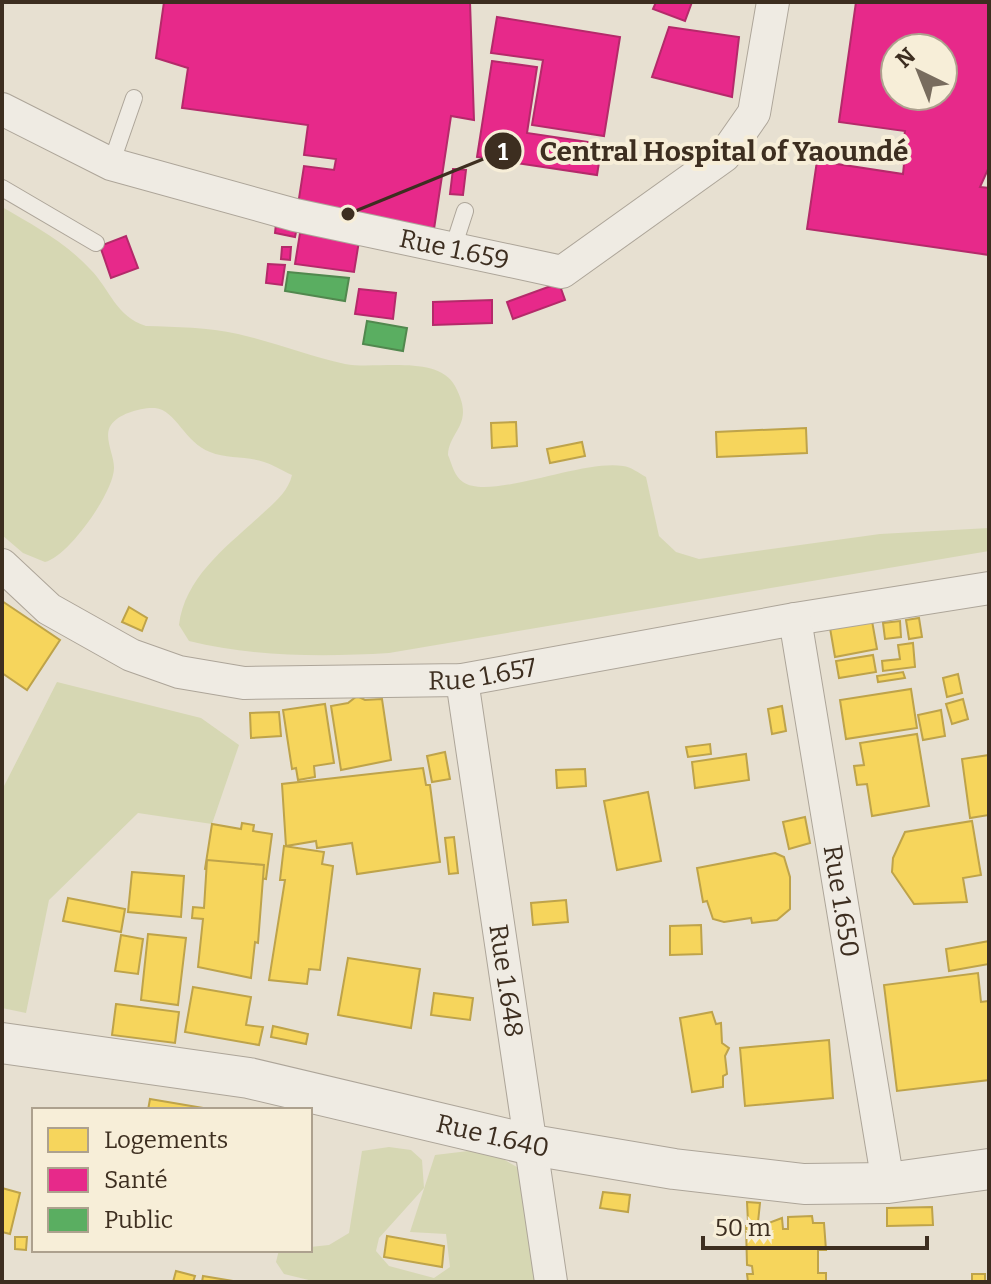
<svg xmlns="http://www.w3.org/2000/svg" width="991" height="1284" font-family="Bitter,serif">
  <rect width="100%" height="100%" fill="#e7e0d1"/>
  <g fill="#d6d7b3">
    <path d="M2 207C33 225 65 242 90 269 110 289 116 317 146 326 176 327 208 327 238 334 274 342 309 356 345 364 374 370 438 354 455 386 476 425 449 430 448 455 452 464 454 476 463 482 490 501 582 459 623 466 631 467 639 473 646 477L659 536 676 552 699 559 880 534 989 528V551L389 653C324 657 253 657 189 641L179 625C185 576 229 545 262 514 275 502 288 492 292 475 283 471 274 465 264 462 247 456 227 459 210 452 185 443 176 410 155 408 141 407 118 414 111 425 103 436 114 455 114 467 115 491 68 557 45 562L23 553 2 535Z"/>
    <path d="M57 682 201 718 239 745 212 824 138 813 49 900 26 1013 2 1008V790Z"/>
    <path d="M389 1147 411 1150 422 1160 424 1188 379 1238 376 1251 389 1266 434 1278 450 1267 446 1234 410 1232 435 1155 485 1149 524 1171 541 1282H317L284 1274 276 1262 279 1250H310V1247L329 1245 349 1233 362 1151Z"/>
  </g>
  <g fill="#f6d55c" stroke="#bea34a" stroke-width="2">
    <path d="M516 422 517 446 492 448 491 423Z"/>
    <path d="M806 428 807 453 717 457 716 432Z"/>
    <path d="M582 442 585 456 550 463 547 449Z"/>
    <path d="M2 601 60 640 27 690 2 673Z"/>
    <path d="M129 607 147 618 142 631 122 622Z"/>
    <path d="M919 618 922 637 909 639 906 620Z"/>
    <path d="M872 621 877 649 835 657 830 628Z"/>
    <path d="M900 621 901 637 885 639 883 623Z"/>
    <path d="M913 643 915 667 883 671 882 661 900 659 898 645Z"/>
    <path d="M873 655 876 672 839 678 836 661Z"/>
    <path d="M903 672 905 678 878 682 877 676Z"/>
    <path d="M958 674 962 693 947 697 943 678Z"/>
    <path d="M911 689 917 728 846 739 840 700Z"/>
    <path d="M357 696 365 700 382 699 391 760 341 770 331 706 348 703Z"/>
    <path d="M963 699 968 719 952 724 946 704Z"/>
    <path d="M325 704 334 763 314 766 315 777 298 780 296 768 292 769 283 710Z"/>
    <path d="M782 706 786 731 772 734 768 709Z"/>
    <path d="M941 710 945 736 923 740 918 715Z"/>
    <path d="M279 712 281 736 251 738 250 713Z"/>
    <path d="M917 734 929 806 872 816 867 784 857 785 854 766 864 765 860 743Z"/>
    <path d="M710 744 711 754 688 757 686 747Z"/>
    <path d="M445 752 450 779 432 782 427 756Z"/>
    <path d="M746 754 749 780 695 788 692 762Z"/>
    <path d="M989 755V815L970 818 962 759Z"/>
    <path d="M423 768 426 785H430L440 862 357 874 352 843 317 848 316 841 286 846 282 784Z"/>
    <path d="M585 769 586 786 557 788 556 770Z"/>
    <path d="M648 792 661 861 617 870 604 801Z"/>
    <path d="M805 817 810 843 789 849 783 822Z"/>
    <path d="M972 821 981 875 963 878 967 902 914 904 892 872 893 858 905 832Z"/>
    <path d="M242 823 254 825 253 831 272 834 266 879 205 869 212 824 241 829Z"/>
    <path d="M454 837 458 873 449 874 445 838Z"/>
    <path d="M284 846 324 852 322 864 333 866 320 970 309 969 307 984 269 980 285 880H280Z"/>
    <path d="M775 853 784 857 790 877V909L777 920 752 923 751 918 724 922 713 919 707 901 703 902 697 868Z"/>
    <path d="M207 860 264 865 258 943 255 942 251 978 198 967 203 919 192 918 193 907 204 908Z"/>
    <path d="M132 872 184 876 181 917 128 912Z"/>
    <path d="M68 898 125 909 121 932 63 921Z"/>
    <path d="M566 900 568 922 533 925 531 903Z"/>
    <path d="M701 925 702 954 670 955V926Z"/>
    <path d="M148 934 186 938 178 1005 141 1000Z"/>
    <path d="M121 935 143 939 138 974 115 971Z"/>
    <path d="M989 941V964L949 971 946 949Z"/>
    <path d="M348 958 420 969 411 1028 338 1015Z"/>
    <path d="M978 973 981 1002 989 1001V1080L897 1091 884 985Z"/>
    <path d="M193 987 251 997 246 1025 263 1027 259 1045 185 1032Z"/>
    <path d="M434 993 473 998 470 1020 431 1015Z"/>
    <path d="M116 1004 179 1012 175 1043 112 1035Z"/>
    <path d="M712 1012 716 1024 721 1023 722 1043 729 1048 725 1056 727 1074 723 1076V1087L692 1092 680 1018Z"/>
    <path d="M273 1026 308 1034 306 1044 271 1037Z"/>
    <path d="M829 1040 833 1098 745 1106 740 1048Z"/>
    <path d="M150 1099 215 1110H148Z"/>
    <path d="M2 1188 20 1193 10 1234 2 1232Z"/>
    <path d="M603 1192 630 1195 628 1212 600 1208Z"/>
    <path d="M747 1202 760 1203 758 1222H748Z"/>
    <path d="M932 1207 933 1225 887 1226V1208Z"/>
    <path d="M812 1216 813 1223H824L826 1250H818V1273H826V1282H748L747 1274H753L752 1266 747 1265 746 1226 758 1227 782 1218 783 1229H788V1217Z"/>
    <path d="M387 1236 444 1246 442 1267 384 1257Z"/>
    <path d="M15 1237H27L26 1250 15 1249Z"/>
    <path d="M176 1271 195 1276 193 1282H173Z"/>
    <rect x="972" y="1274" width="13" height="8"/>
    <path d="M203 1276 239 1282H202Z"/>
  </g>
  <g fill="#e7298a" stroke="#b42a6a" stroke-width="2" fill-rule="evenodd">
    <path d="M164 2H470L474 120 451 116 434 229 298 205 304 166 334 170 336 159 304 155 308 125 182 108 188 68 156 58Z"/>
    <path d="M656 2H692L685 21 653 9Z"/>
    <path d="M856 2H989V167L980 187 989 188V255L807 229 817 161 903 174 904 164H900L905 131 839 122ZM895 48H943V96H895Z"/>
    <path d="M497 17 620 37 604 136 532 125 543 60 491 53Z"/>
    <path d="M669 27 739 37 732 97 652 77Z"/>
    <path d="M492 61 537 67 527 133 602 144 597 175 477 157Z"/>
    <path d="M453 169 466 170 463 195 450 194Z"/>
    <path d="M276 224 297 227 295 237 275 233Z"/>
    <path d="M300 233 359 241 354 272 295 264Z"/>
    <path d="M126 236 138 268 111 278 100 246Z"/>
    <path d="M282 247H291L290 260 281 259Z"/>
    <path d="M268 264 285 265 282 285 266 283Z"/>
    <path d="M559 283 565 300 513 319 507 302Z"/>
    <path d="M359 289 396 293 393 319 355 314Z"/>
    <path d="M492 300V323L433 325V302Z"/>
  </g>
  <g fill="#5aae61" stroke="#51884e" stroke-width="2">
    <path d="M288 272 349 278 345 301 285 291Z"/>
    <path d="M367 321 407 328 403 351 363 344Z"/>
  </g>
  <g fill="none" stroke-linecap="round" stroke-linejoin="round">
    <g stroke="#ada599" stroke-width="18">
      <g id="service">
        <path d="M111 164 134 98"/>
        <path d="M2 188 96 243"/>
        <path d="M453 248 465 211"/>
      </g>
    </g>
    <g stroke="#ada599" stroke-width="34">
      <g id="minor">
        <path id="s1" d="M2 109 111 164 295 215 562 272 724 156 754 113 773 2"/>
        <path id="s2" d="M2 565 49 609 131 655 179 672 244 683 462 680 795 619 989 588"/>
        <path id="s3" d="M795 619 888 1183"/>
        <path id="s4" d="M462 680 551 1282"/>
      </g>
    </g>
    <g stroke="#ada599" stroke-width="42">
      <g id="tertiary">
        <path id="s5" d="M2 1043 249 1078 532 1145 674 1169 804 1184 888 1183 989 1169"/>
      </g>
    </g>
    <use href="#service" stroke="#efebe3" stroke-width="16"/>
    <use href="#minor" stroke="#efebe3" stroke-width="32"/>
    <use href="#tertiary" stroke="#efebe3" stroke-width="40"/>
  </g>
  <g text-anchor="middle" stroke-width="8" stroke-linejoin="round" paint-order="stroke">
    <g font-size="26" fill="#3d2e20" stroke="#f7eed8">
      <text dy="9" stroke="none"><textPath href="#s1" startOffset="476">Rue 1.659</textPath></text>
      <text dy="9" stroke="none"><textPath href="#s2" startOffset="514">Rue 1.657</textPath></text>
      <text dy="9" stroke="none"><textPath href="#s3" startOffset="286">Rue 1.650</textPath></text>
      <text dy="9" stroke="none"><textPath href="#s4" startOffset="304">Rue 1.648</textPath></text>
      <text dy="9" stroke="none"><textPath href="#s5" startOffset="500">Rue 1.640</textPath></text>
    </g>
  </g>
  <path fill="none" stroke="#3d2e20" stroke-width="3" d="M348 214L503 151"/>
  <g fill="#3d2e20" stroke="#f7eed8" stroke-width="3">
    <circle cx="348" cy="214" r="8"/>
    <circle cx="503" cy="151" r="20"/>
  </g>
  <g font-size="24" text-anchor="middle" font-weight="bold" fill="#fff">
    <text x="503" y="160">1</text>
  </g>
  <g font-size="28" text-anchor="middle" font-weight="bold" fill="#3d2e20" stroke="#f7eed8" stroke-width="8" stroke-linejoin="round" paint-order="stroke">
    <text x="724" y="161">Central Hospital of Yaoundé</text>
  </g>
  <rect width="991" height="1284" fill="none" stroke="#3d2e20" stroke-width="8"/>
  <rect x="32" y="1108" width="280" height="144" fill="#f7eed8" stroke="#ada18e" stroke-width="2"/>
  <rect x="48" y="1128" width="40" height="24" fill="#f6d55c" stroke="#ada18e" stroke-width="2"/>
  <text x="104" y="1148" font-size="24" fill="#3d2e20">Logements</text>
  <rect x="48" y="1168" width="40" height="24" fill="#e7298a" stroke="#ada18e" stroke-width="2"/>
  <text x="104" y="1188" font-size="24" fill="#3d2e20">Santé</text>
  <rect x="48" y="1208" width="40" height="24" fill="#5aae61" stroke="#ada18e" stroke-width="2"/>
  <text x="104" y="1228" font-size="24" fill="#3d2e20">Public</text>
  <g transform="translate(919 72) rotate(317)"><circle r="38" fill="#f7eed8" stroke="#ada18e" stroke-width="2"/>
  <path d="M0-6L14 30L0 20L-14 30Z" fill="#786c5e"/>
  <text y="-12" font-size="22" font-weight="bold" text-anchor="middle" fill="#3d2e20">N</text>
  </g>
  <path d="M703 1236v12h224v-12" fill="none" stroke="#3d2e20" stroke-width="4"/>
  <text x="715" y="1236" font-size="24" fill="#3d2e20" stroke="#f7eed8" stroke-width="6" paint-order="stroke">50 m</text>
</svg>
